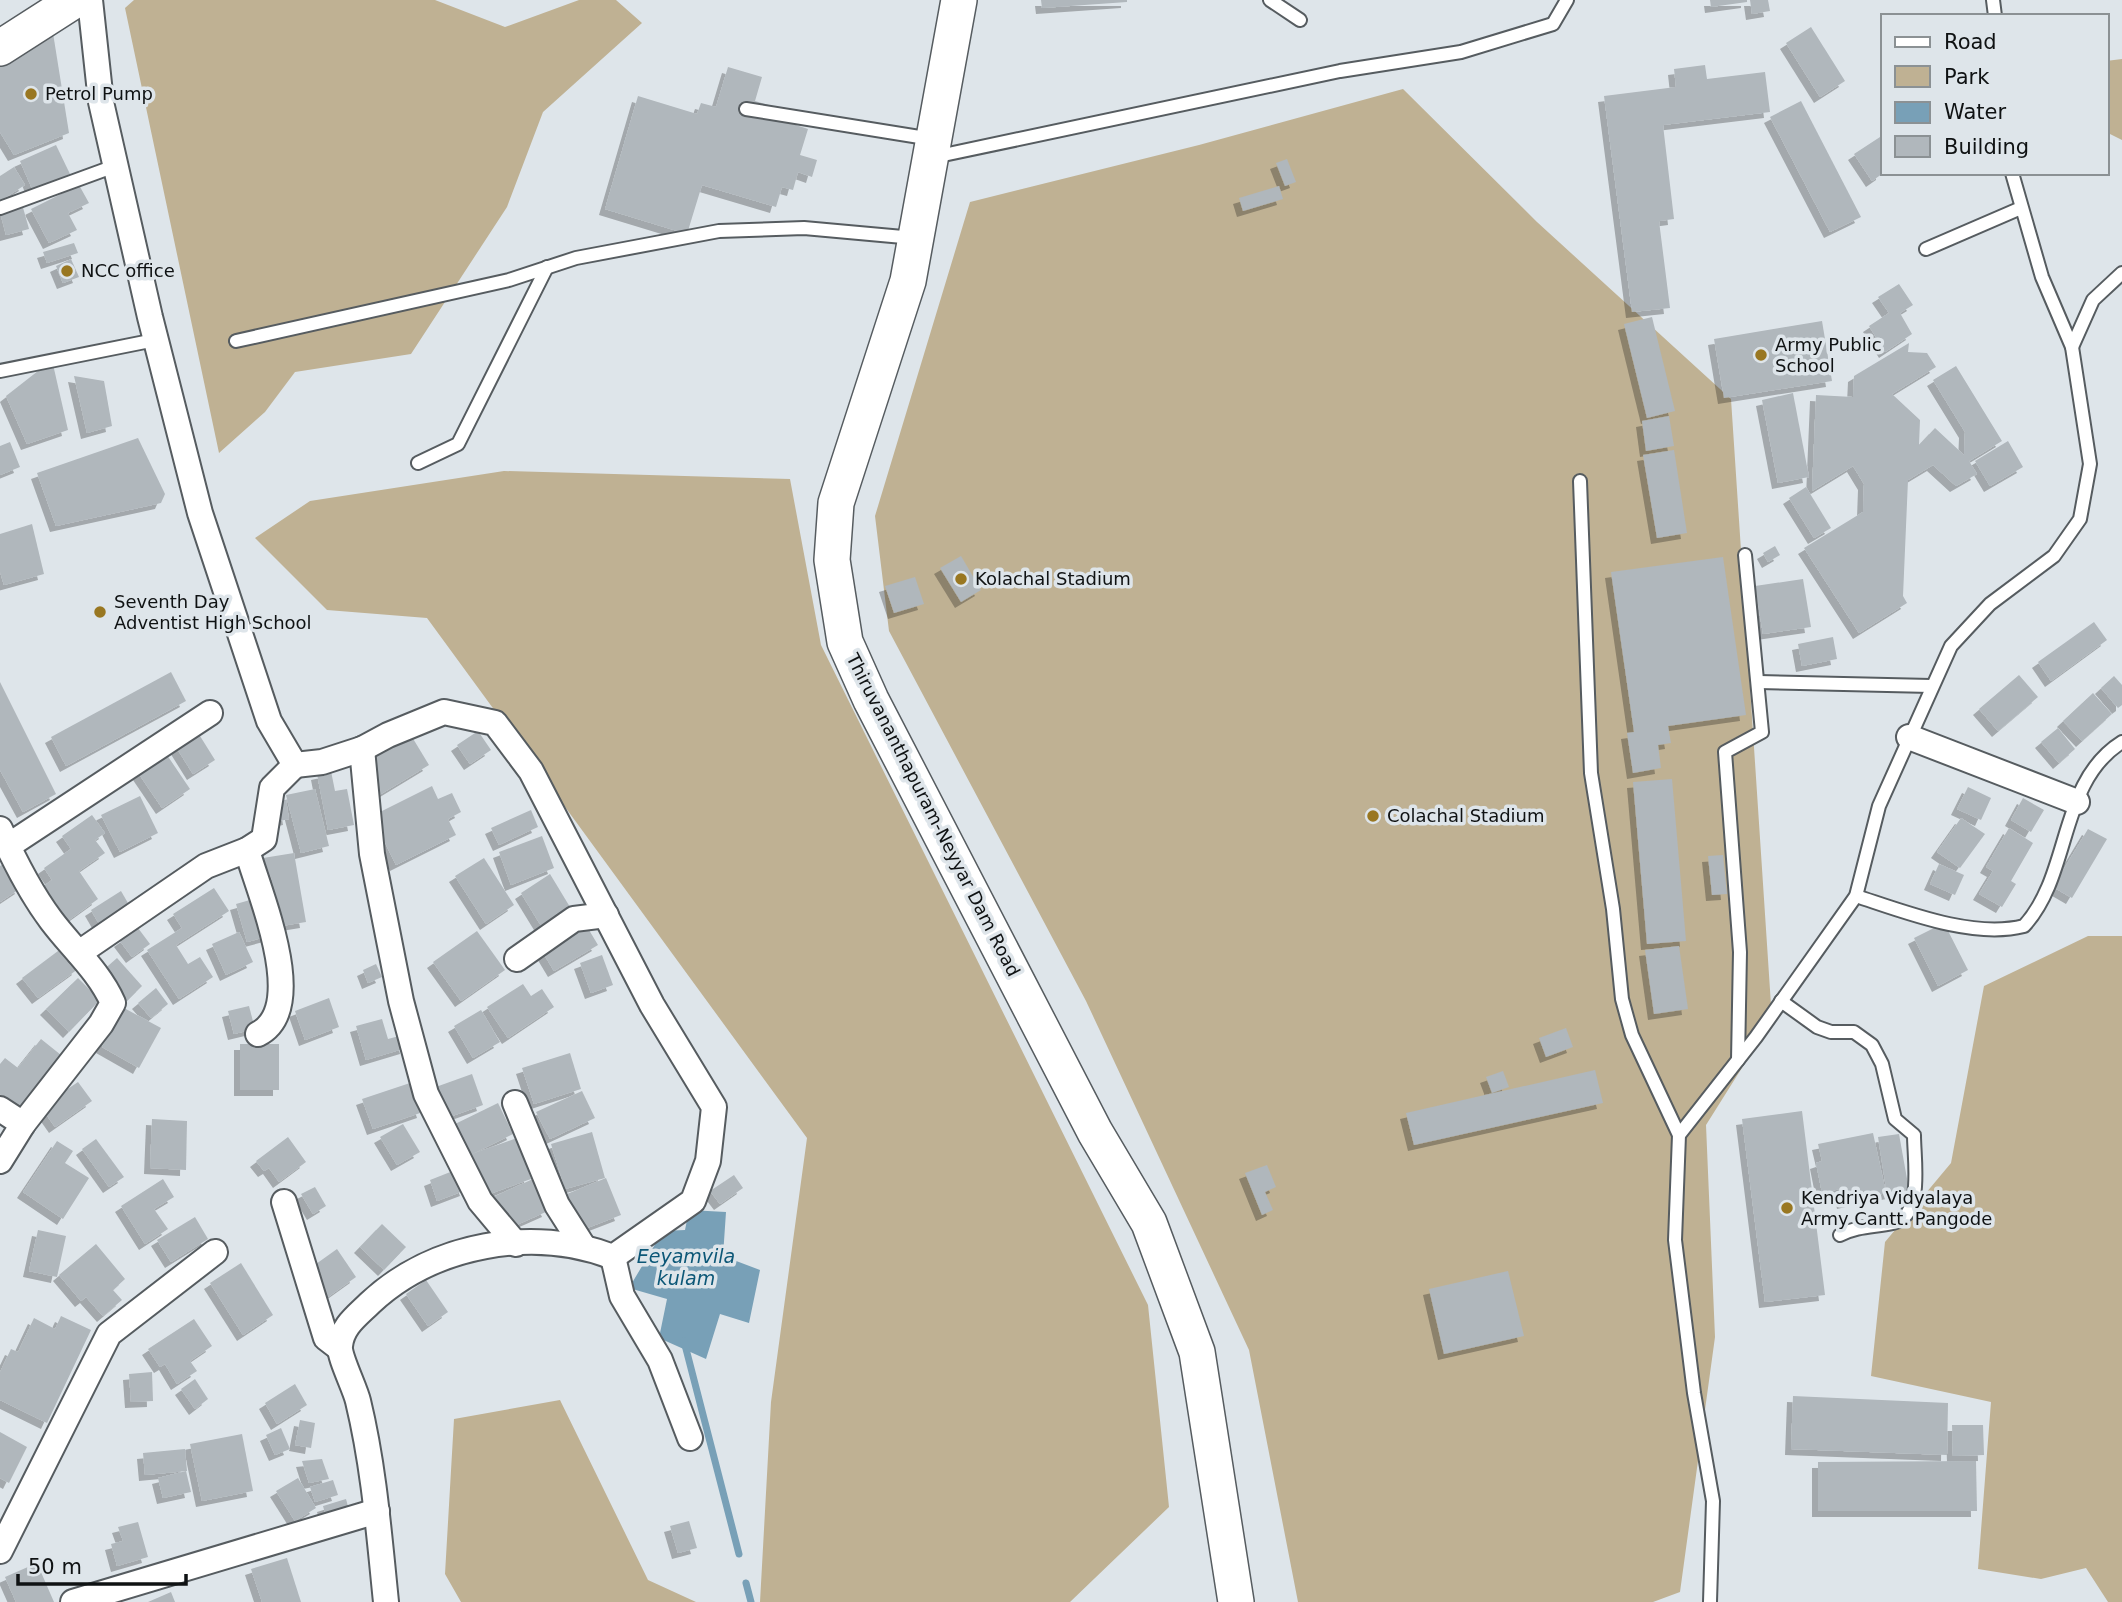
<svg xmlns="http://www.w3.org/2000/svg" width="2122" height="1602" font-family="'DejaVu Sans',sans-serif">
  <defs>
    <filter id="shadow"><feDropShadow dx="-6" dy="6" stdDeviation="0" flood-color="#0004"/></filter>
  </defs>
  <rect width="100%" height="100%" fill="#dee5ea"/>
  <g fill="#bfb193">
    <path d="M134 0H435L505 27 579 0H616L642 23 543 112 507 207 411 354 295 372 265 412 219 453 125 8Z"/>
    <path d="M2122 59V140L2106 132V61Z"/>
    <path d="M1403 89 1537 222 1731 399 1772 1020 1706 1125 1715 1337 1680 1592 1653 1602H1298L1249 1350 1086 1001 889 631 875 516 970 202 1199 145Z"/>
    <path d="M504 471 790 479 821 645 1148 1305 1169 1507 1070 1602H760L771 1402 807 1138 427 618 327 610 255 538 310 501Z"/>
    <path d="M2088 936H2122V1602H2108L2086 1568 2041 1579 1978 1569 1991 1402 1871 1376 1885 1242 1951 1163 1984 986Z"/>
    <path d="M560 1400 648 1580 696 1602H461L445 1574 454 1419Z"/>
  </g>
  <path fill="#78a0b7" d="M689 1210 726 1212 723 1256 760 1270 749 1323 720 1314 706 1359 659 1338 667 1299 629 1288 663 1231 685 1230Z"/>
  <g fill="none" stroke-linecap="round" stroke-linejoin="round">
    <g stroke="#78a0b7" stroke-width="7">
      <path d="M684 1341 739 1554"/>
      <path d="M746 1583 751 1602"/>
    </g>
  </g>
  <g fill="#b0b7bc" filter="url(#shadow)">
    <path d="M1041 0H1127V2L1042 8Z"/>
    <path d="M1710 0H1747V2L1711 7Z"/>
    <path d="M1750 0H1768L1770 11 1752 14Z"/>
    <path d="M1811 27 1845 81 1820 97 1786 43Z"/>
    <path d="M53 33 69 133 14 155 0 132V56Z"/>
    <path d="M1705 65 1707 79 1765 72 1770 112 1663 125 1674 219 1659 221 1670 308 1632 312 1604 96 1676 87 1674 69Z"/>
    <path d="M728 67 762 77 755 101 793 112 790 123 808 129 800 155 817 160 812 177 798 172 793 190 782 187 776 207 702 185 687 234 605 209 638 96 697 114 701 103 716 107Z"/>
    <path d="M1801 101 1861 217 1830 232 1770 117Z"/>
    <path d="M1880 137 1882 174 1872 181 1854 154Z"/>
    <path d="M56 145 70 174 33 191 20 161Z"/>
    <path d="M1287 159 1296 182 1285 186 1276 163Z"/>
    <path d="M14 167 25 185 0 201V176Z"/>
    <path d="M79 185 89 203 68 213 77 230 49 243 31 209Z"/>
    <path d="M1279 186 1283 199 1243 211 1239 198Z"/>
    <path d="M22 204 29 229 6 235 0 212Z"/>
    <path d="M74 243 78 253 47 263 43 252Z"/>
    <path d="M71 259 79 277 63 283 56 266Z"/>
    <path d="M1899 284 1913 305 1900 313 1912 334 1885 352 1869 326 1889 313 1878 297Z"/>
    <path d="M1652 317 1675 411 1647 418 1624 324Z"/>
    <path d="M1822 321 1832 381 1724 398 1714 339Z"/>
    <path d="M1909 343 1908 352 1927 353 1936 367 1892 394 1920 420 1919 445 1935 428 1964 455 1965 432 1933 380 1956 366 2002 441 1969 461 1977 474 1956 486 1933 465 1908 480 1903 596 1907 603 1859 633 1804 548 1863 512 1864 484 1853 466 1812 491 1816 395 1853 397 1854 376Z"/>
    <path d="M52 360 68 430 27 444 6 396Z"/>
    <path d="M74 376 104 381 112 426 87 433Z"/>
    <path d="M1793 393 1809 477 1778 483 1762 400Z"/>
    <path d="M1669 416 1674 446 1646 451 1642 421Z"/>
    <path d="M138 438 165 494 161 503 56 526 37 473Z"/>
    <path d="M2008 441 2023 467 1990 486 1975 461Z"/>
    <path d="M10 442 20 467 0 475V446Z"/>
    <path d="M1674 450 1687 533 1657 538 1643 455Z"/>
    <path d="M1806 487 1831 528 1814 538 1789 498Z"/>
    <path d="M32 524 44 574 4 585 0 572V534Z"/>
    <path d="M1775 546 1780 555 1768 562 1763 553Z"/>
    <path d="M961 556 981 590 961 602 940 568Z"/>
    <path d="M1723 557 1746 715 1668 726 1671 743 1658 745 1661 768 1633 773 1627 733 1634 732 1611 572Z"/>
    <path d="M915 577 924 604 894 613 885 586Z"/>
    <path d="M1803 579 1811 627 1763 634 1755 586Z"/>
    <path d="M2094 622 2107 640 2051 681 2038 662Z"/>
    <path d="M1833 637 1837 659 1802 666 1798 644Z"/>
    <path d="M171 672 186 701 66 766 51 737Z"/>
    <path d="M2019 675 2038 697 1998 731 1979 709Z"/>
    <path d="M2114 676 2122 685V705L2118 708 2101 688Z"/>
    <path d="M0 682 56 794 23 812 0 770Z"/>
    <path d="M2093 693 2112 714 2082 741 2063 721Z"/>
    <path d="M195 728 215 760 193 774 173 742Z"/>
    <path d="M2058 728 2075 749 2059 763 2041 742Z"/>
    <path d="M478 731 491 750 470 764 457 745Z"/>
    <path d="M409 732 429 765 376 797 356 763Z"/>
    <path d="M167 755 190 789 162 808 139 774Z"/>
    <path d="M331 771 335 791 347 789 354 825 328 830 317 774Z"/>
    <path d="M1672 779 1686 941 1647 944 1633 782Z"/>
    <path d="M432 786 438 799 452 793 461 812 448 819 456 835 396 865 372 816Z"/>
    <path d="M1968 787 1991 798 1981 820 1957 809Z"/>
    <path d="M315 789 329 846 301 853 286 795Z"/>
    <path d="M140 796 158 833 120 852 101 815Z"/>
    <path d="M2023 798 2044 810 2031 832 2011 820Z"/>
    <path d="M286 800 289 819 275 822 272 802Z"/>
    <path d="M531 810 538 827 499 845 491 828Z"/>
    <path d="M92 815 105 833 95 840 105 853 79 871 98 899 62 925 38 890 52 880 44 868 71 849 62 836Z"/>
    <path d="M1961 818 1985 834 1960 868 1937 852Z"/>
    <path d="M2009 828 2033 843 2011 881 2016 884 2002 907 1979 894 1993 871 1986 867Z"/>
    <path d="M2088 829 2107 839 2072 898 2053 887Z"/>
    <path d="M542 836 554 868 511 885 499 852Z"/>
    <path d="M294 853 306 922 275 927 272 880 263 858Z"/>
    <path d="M1723 855 1727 894 1712 895 1708 856Z"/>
    <path d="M484 858 514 905 486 924 455 876Z"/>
    <path d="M5 863 21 888 0 902V866Z"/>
    <path d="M1939 864 1964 875 1955 895 1930 884Z"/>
    <path d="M550 874 573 912 543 929 521 893Z"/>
    <path d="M214 888 229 911 176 945 188 964 200 957 213 977 179 999 147 950 182 928 173 914Z"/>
    <path d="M121 891 132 910 102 929 91 910Z"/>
    <path d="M257 898 269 936 247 942 236 904Z"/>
    <path d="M1944 923 1968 970 1938 986 1914 938Z"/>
    <path d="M586 925 598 945 554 971 542 951Z"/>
    <path d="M138 928 150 944 132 957 120 941Z"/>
    <path d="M477 931 505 970 461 1001 433 962Z"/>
    <path d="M239 932 253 962 226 975 212 944Z"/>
    <path d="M1679 946 1688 1009 1654 1014 1645 950Z"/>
    <path d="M62 948 78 969 38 998 22 978Z"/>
    <path d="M602 955 613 985 591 993 580 963Z"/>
    <path d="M117 958 142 986 126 1002 100 973Z"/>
    <path d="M376 964 382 977 368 983 363 970Z"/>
    <path d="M78 978 100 1000 69 1032 46 1009Z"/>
    <path d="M523 984 531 996 542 989 554 1007 508 1038 487 1007Z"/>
    <path d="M156 988 168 1004 151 1018 138 1003Z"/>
    <path d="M329 998 339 1027 305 1040 295 1011Z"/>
    <path d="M249 1006 255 1029 234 1034 228 1011Z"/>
    <path d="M124 1008 161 1028 139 1068 102 1047Z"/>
    <path d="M481 1010 500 1042 473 1058 454 1026Z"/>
    <path d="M382 1019 388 1039 403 1035 406 1048 366 1060 356 1026Z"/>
    <path d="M1566 1028 1573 1047 1546 1057 1539 1038Z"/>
    <path d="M41 1039 61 1055 19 1109 0 1094V1064L5 1058 18 1068Z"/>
    <rect x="240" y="1044" width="39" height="46"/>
    <path d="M570 1053 581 1089 534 1104 522 1068Z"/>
    <path d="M1595 1070 1603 1103 1414 1145 1406 1113Z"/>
    <path d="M1503 1071 1509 1087 1492 1093 1486 1077Z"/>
    <path d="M472 1074 483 1105 444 1119 433 1088Z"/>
    <path d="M78 1082 92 1101 55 1127 41 1107Z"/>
    <path d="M413 1082 423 1112 373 1129 362 1099Z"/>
    <path d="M582 1091 595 1118 550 1139 536 1112Z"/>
    <path d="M498 1103 513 1134 468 1156 453 1125Z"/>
    <path d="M1802 1111 1825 1295 1765 1302 1742 1119Z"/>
    <path d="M152 1119 187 1121 186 1170 150 1168Z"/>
    <path d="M403 1124 420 1152 397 1165 380 1137Z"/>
    <path d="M592 1132 605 1178 565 1189 551 1144Z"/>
    <path d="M1873 1133 1886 1193 1843 1203 1840 1189 1822 1193 1816 1163 1822 1161 1818 1144Z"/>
    <path d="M1899 1134 1909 1190 1887 1194 1878 1137Z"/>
    <path d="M288 1137 306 1162 279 1182 269 1168 264 1171 256 1161Z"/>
    <path d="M517 1138 531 1179 487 1195 472 1154Z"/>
    <path d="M96 1139 124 1177 109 1187 82 1149Z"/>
    <path d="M57 1141 73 1151 65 1163 89 1178 63 1219 23 1192Z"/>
    <path d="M1267 1165 1276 1187 1265 1192 1273 1210 1262 1215 1245 1173Z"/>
    <path d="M458 1169 466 1190 437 1201 430 1180Z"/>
    <path d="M734 1175 743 1188 720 1204 710 1191Z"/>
    <path d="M606 1178 621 1215 582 1230 567 1194Z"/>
    <path d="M163 1179 174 1197 154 1209 168 1229 145 1244 121 1206Z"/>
    <path d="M533 1179 548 1211 501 1232 486 1200Z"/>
    <path d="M315 1187 326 1206 313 1214 301 1194Z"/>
    <path d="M195 1217 208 1239 171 1262 157 1240Z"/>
    <path d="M382 1224 406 1247 384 1270 360 1247Z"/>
    <path d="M38 1230 66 1236 57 1277 29 1271Z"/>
    <path d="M96 1244 125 1279 113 1290 122 1300 103 1316 86 1297 81 1301 59 1275Z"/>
    <path d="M337 1249 356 1277 328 1297 309 1269Z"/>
    <path d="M241 1263 273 1315 243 1335 210 1283Z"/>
    <path d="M1508 1271 1524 1336 1444 1354 1429 1289Z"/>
    <path d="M426 1280 448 1312 428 1326 406 1294Z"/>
    <path d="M61 1316 91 1330 47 1423 0 1400V1372L11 1349 18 1352 34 1318 55 1329Z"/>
    <path d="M194 1319 212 1346 190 1361 197 1371 177 1384 165 1364 160 1367 148 1349Z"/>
    <path d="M152 1372 153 1401 131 1402 129 1374Z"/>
    <path d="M195 1379 208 1399 195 1409 181 1389Z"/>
    <path d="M295 1384 307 1405 277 1424 265 1403Z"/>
    <path d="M1793 1396 1948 1403 1947 1455 1791 1449Z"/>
    <path d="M300 1420 315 1423 311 1448 295 1445Z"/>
    <path d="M1952 1425H1983L1984 1455 1953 1456Z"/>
    <path d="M281 1428 290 1449 275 1455 266 1435Z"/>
    <path d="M0 1432 27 1447 9 1483 0 1478Z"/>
    <path d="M242 1434 253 1491 202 1501 190 1444Z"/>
    <path d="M185 1449 187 1471 145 1475 143 1453Z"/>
    <path d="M322 1459 329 1479 309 1483 302 1461Z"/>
    <path d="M1976 1461 1977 1511H1818V1462Z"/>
    <path d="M186 1471 191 1492 163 1498 158 1478Z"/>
    <path d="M298 1478 316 1508 295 1521 276 1491Z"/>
    <path d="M333 1480 338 1495 315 1502 310 1487Z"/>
    <path d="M346 1499 350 1514 327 1521 323 1506Z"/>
    <path d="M689 1521 697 1548 678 1553 670 1526Z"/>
    <path d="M138 1522 148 1557 117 1566 111 1544 123 1541 118 1527Z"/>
    <path d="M287 1558 301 1602H262L251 1569Z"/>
    <path d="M37 1563 54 1602H16L5 1577Z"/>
    <path d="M171 1592 175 1602H148Z"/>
  </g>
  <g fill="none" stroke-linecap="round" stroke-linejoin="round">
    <g stroke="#565c60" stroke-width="16">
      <g id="service">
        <path d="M1270 0 1300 20"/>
        <path d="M1993 0 1995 16"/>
        <path d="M746 109 932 139"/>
        <path d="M934 157 1340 71 1461 52 1553 24 1567 0"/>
        <path d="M0 208 115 166"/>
        <path d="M1926 249 2021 208"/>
        <path d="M236 341 509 280 576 258 719 231 804 228 914 238"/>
        <path d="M2072 347 2093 300 2122 273"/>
        <path d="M0 371 155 340"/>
        <path d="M418 463 458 444 547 267"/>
        <path d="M1580 481 1591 773 1613 909 1622 999 1632 1035 1679 1135"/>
        <path d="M1759 682 1931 686"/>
        <path d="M1856 896C1905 912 1973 939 2024 926 2072 874 2058 782 2122 742"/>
        <path d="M1781 1001 1817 1027 1831 1032H1854L1872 1045 1882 1064 1895 1119 1914 1135C1914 1161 1924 1216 1893 1223 1874 1227 1857 1226 1840 1235"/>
        <path d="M1738 1060 1740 952 1725 752 1762 732 1745 555"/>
        <path d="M1710 1602 1713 1501 1694 1393 1675 1240 1679 1135 1756 1037 1856 896 1879 806 1951 646 1990 604 2054 556 2080 519 2090 464 2072 347 2042 277 2012 173"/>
      </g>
    </g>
    <g stroke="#565c60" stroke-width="28">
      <g id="minor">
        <path d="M90 0 101 102 150 317 200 513 269 721 295 765 322 762 362 749 388 735 444 712 495 723 531 771 652 1005 714 1107 708 1161 693 1201 613 1257C533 1226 433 1244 370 1303 357 1316 342 1326 340 1346 339 1357 355 1388 358 1401 374 1467 379 1534 386 1602"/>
        <path d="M1909 737 2077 802"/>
        <path d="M362 749 372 854 401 1001 426 1094 480 1201 516 1244"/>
        <path d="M0 829C14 860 30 892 51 920 71 947 99 971 113 1003L101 1024 23 1124 0 1161"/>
        <path d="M8 846 210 713"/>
        <path d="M247 850C258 891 310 1008 258 1034"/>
        <path d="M79 953 206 866 247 850 264 839 272 788 295 765"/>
        <path d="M517 959 574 919 606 915"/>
        <path d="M515 1103 557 1205 583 1246"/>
        <path d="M0 1109 23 1124"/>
        <path d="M284 1202 326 1338 339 1348"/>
        <path d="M613 1257 622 1296 660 1360 690 1438"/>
        <path d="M0 1551 109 1334 215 1252"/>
        <path d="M73 1602 377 1511"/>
      </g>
    </g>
    <g stroke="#565c60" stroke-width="38">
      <g id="secondary">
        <path d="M959 0 908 281 836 503 832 560 845 642 871 700 1095 1132 1149 1223 1197 1352 1236 1602"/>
        <path d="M0 48 75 0"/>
      </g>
    </g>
    <use href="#service" stroke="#fff" stroke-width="12"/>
    <use href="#minor" stroke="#fff" stroke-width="24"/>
    <use href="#secondary" stroke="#fff" stroke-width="35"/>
  </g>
  <g fill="#997721" stroke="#dee5ea" stroke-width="2.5">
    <circle cx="31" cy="94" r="7"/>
    <circle cx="67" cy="271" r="7"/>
    <circle cx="1761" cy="355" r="7"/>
    <circle cx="961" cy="579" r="7"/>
    <circle cx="100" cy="612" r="7"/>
    <circle cx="1373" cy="816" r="7"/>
    <circle cx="1787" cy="1208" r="7"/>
  </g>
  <g text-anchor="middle" stroke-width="7" stroke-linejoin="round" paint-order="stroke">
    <g font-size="18" fill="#0f1213" stroke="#dee5ea" text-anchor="start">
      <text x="45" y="100">Petrol Pump</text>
      <text x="81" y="277">NCC office</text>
      <text x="1775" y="351">Army Public<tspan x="1775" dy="21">School</tspan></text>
      <text x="975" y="585">Kolachal Stadium</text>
      <text x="114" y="608">Seventh Day<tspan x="114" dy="21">Adventist High School</tspan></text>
      <text x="1387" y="822">Colachal Stadium</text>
      <text x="1801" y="1204">Kendriya Vidyalaya<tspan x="1801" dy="21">Army Cantt. Pangode</tspan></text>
    </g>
    <g font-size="18" fill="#0f1213" stroke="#dee5ea">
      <text transform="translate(933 815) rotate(63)" y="6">Thiruvananthapuram-Neyyar Dam Road</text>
    </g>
    <g font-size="19" font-style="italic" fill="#0c5777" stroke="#dee5ea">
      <text x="686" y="1263">Eeyamvila<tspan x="686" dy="22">kulam</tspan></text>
    </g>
  </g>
  <rect x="1881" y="14" width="228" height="161" fill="#dee5ea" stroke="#8b9194" stroke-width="2"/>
  <rect x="1895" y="37" width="35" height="10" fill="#ffffff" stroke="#8b9194" stroke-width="2"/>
  <text x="1944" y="49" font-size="21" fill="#0f1213">Road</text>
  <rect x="1895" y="66" width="35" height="21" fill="#bfb193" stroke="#8b9194" stroke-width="2"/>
  <text x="1944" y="84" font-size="21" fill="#0f1213">Park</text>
  <rect x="1895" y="102" width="35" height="21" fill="#78a0b7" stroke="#8b9194" stroke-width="2"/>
  <text x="1944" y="119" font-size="21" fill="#0f1213">Water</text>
  <rect x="1895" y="136" width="35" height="21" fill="#b0b7bc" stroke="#8b9194" stroke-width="2"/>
  <text x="1944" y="154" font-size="21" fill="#0f1213">Building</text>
  <path d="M18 1574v10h168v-10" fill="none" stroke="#0f1213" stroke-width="3.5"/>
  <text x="28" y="1574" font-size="21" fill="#0f1213" stroke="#dee5ea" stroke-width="5" paint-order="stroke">50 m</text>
</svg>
